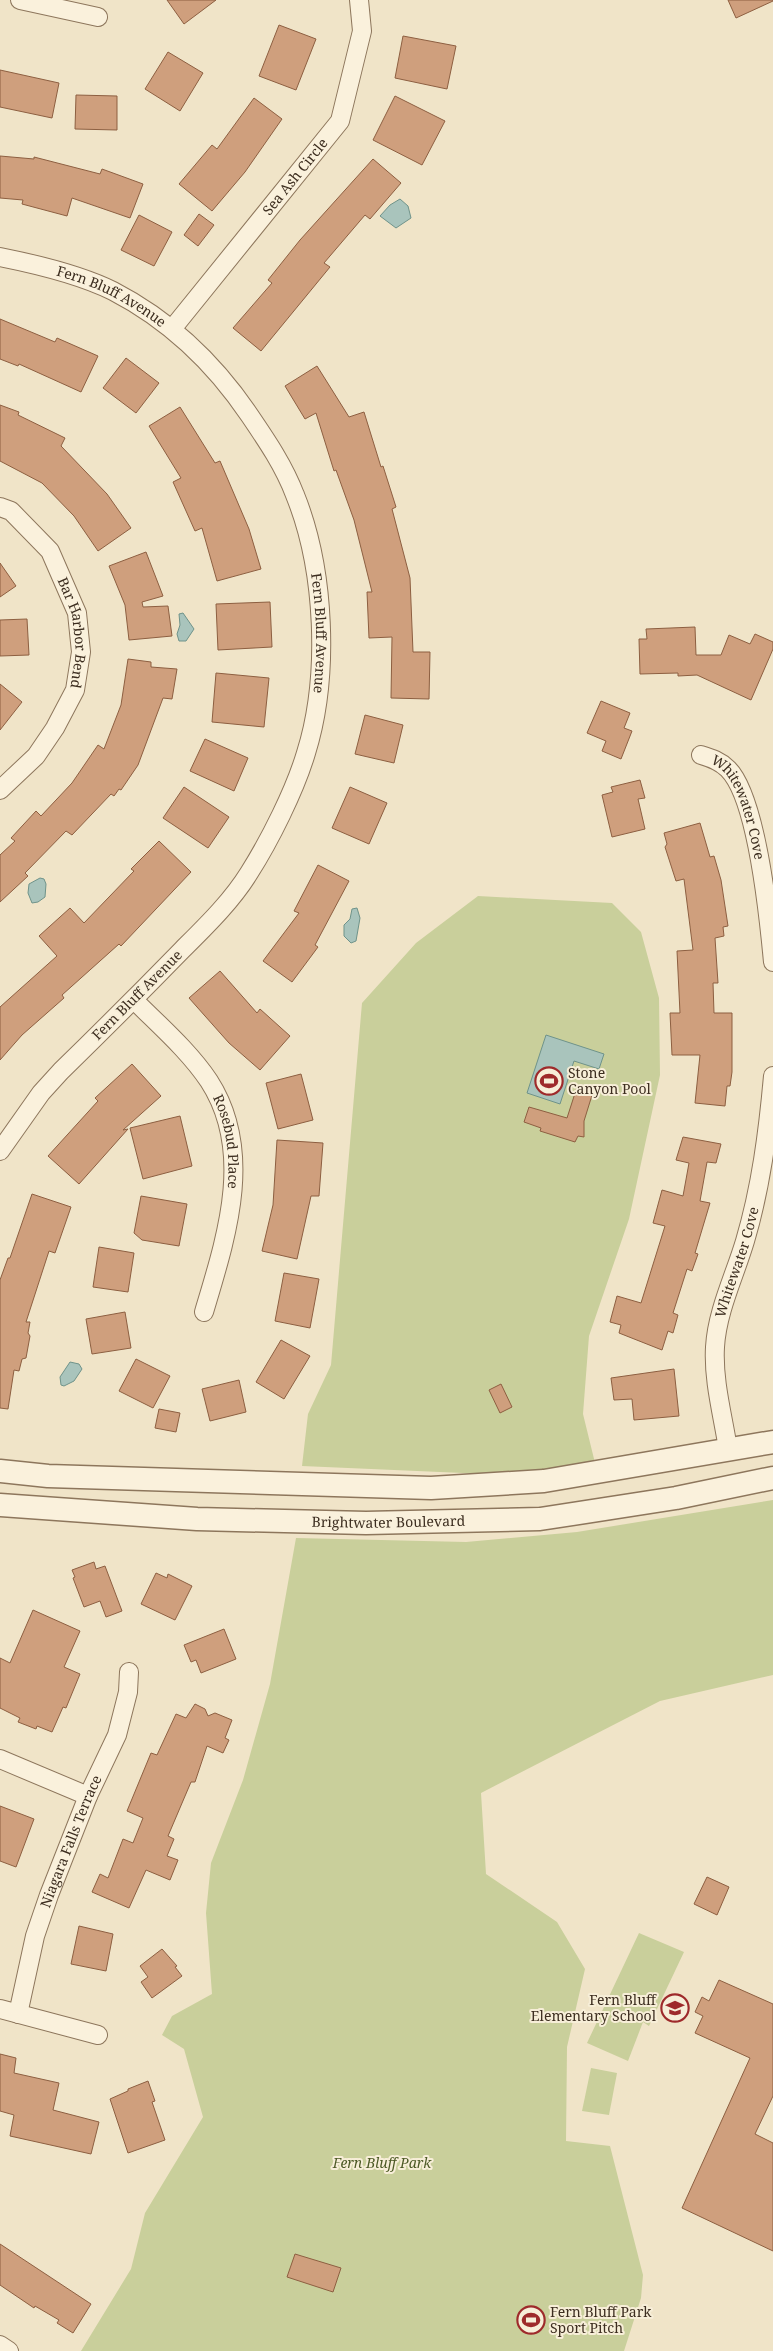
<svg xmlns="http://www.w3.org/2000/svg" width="773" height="2351" font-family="'Noto Serif',serif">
  <rect width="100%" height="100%" fill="#f0e4c8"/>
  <g fill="#c9cf9b">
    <path d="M478 896 612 903 641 932 659 998 660 1075 629 1219 589 1336 583 1414 595 1463 509 1475 302 1466 308 1414 331 1365 362 1003 416 943Z"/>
    <path d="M773 1500V1675L660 1701 481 1793 486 1874 557 1922 585 1969 567 2047 566 2141 610 2146 643 2275 641 2298 624 2351H81L131 2269 145 2213 203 2117 184 2049 162 2035 172 2016 212 1994 206 1913 211 1863 243 1780 270 1684 296 1538 466 1542 577 1532Z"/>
    <path d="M639 1933 684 1952 649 2026 643 2022 628 2061 587 2043Z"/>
    <path d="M591 2068 617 2073 609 2115 582 2111Z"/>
  </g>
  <g fill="#a9c4bc" stroke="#6f938a">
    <path d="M400 199 408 206 411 218 396 228 380 216 390 205Z"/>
    <path d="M183 613 194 629 186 641H179L177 634 180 625 179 614Z"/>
    <path d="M40 878 44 879 46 884 45 897 38 902 32 903 28 893 29 884Z"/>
    <path d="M357 908 360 918 356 941 351 943 344 936V925L350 919 352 909Z"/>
    <path d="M546 1035 604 1054 599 1069 574 1061 560 1104 527 1093Z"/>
    <path d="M70 1362 79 1364 82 1369 74 1381 64 1386 61 1385 60 1377Z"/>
  </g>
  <g fill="#cf9f7d" stroke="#8d5f41">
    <path d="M167 0H216L184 24Z"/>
    <path d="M728 0H773V1L736 18Z"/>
    <path d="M279 25 316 39 296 90 259 76Z"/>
    <path d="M403 36 456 46 447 89 395 78Z"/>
    <path d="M168 52 203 73 180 111 145 89Z"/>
    <path d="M0 70 59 83 52 118 0 107Z"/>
    <path d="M76 95 117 96V130L75 129Z"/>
    <path d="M395 96 445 121 422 165 373 140Z"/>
    <path d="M254 98 282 119 245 172 212 211 179 184 212 145 217 149Z"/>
    <path d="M0 156 34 159V157L100 174 102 169 143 184 130 218 72 198 67 216 22 204 23 200 0 198Z"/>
    <path d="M373 159 401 183 370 219 365 215 324 263 330 267 261 351 233 328 272 283 268 280 300 240Z"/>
    <path d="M199 214 214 225 198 246 184 235Z"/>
    <path d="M139 215 172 232 154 266 121 250Z"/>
    <path d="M0 319 55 342 57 338 98 356 81 392 19 364 18 366 0 359Z"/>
    <path d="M126 358 159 383 136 413 103 388Z"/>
    <path d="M317 366 349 417 364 412 381 467 383 466 396 507 392 509 410 578 413 652H430L429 699 391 698 392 637 369 638 367 592H372L354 520 336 470 334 471 316 413 305 419 285 386Z"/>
    <path d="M0 405 19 412 18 415 65 438 61 446 107 494 131 528 98 551 74 516 42 483 0 461Z"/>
    <path d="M180 407 215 463 220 461 249 529 261 569 217 581 202 528 195 531 173 482 181 478 149 426Z"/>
    <path d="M146 552 163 596 142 602 143 607 168 606 172 636 129 640 125 605 109 566Z"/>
    <path d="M0 563 16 586 0 597Z"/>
    <path d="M270 602 272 647 218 650 216 604Z"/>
    <path d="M27 619 29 655 0 656V620Z"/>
    <path d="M695 627 696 655H721L729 635 750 644 755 634 773 642V649L751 700 697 675 678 676V673L640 674 639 639H647L646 629Z"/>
    <path d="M128 659 151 662V667L177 669 172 699 163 698 138 765 121 790 119 789 114 796 111 794 72 835 66 831 25 873 28 876 0 902V855L15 841 11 838 36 811 41 816 72 783 98 745 104 749 121 705Z"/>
    <path d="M216 673 269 678 264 727 212 722Z"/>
    <path d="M0 684 22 702 0 730Z"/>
    <path d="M601 701 630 713 624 728 632 731 621 759 602 751 606 741 587 733Z"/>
    <path d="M365 715 403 725 394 763 355 754Z"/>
    <path d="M205 739 248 758 234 791 190 771Z"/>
    <path d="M640 780 645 798 638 799 645 829 612 837 602 795 613 792 611 787Z"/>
    <path d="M184 787 229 817 208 848 163 818Z"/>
    <path d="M350 787 387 803 369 844 332 828Z"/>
    <path d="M700 823 710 857 714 856 721 880 728 926 723 927 724 936 715 938 718 983H713L714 1013H732V1072L730 1086H727L725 1106 695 1103 700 1055H672L670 1013H680L677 951 693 950 684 879 676 881 665 847 667 844 664 833Z"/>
    <path d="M159 841 191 872 121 946 119 944 62 995 64 998 22 1035 0 1060V1007L57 956 39 936 70 908 84 923 134 871 131 869Z"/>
    <path d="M318 865 349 881 315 945 318 947 292 982 263 961 299 913 294 911Z"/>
    <path d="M220 971 257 1013 260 1009 290 1036 260 1070 229 1043 189 998Z"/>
    <path d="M132 1064 161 1096 123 1130 128 1129 79 1184 48 1156 98 1101 95 1098Z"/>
    <path d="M301 1074 313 1120 278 1129 266 1083Z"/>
    <path d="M577 1087 593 1092 584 1121V1137L578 1136 575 1142 540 1131 541 1128 524 1122 529 1107 567 1118Z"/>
    <path d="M180 1116 192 1166 143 1179 130 1128Z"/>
    <path d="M683 1137 721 1144 716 1163 707 1162 700 1201 710 1203 695 1253 698 1254 692 1271 687 1269 673 1313 678 1315 673 1333 668 1331 662 1350 619 1333 621 1325 610 1322 617 1296 641 1303 665 1226 653 1223 662 1190 683 1196 689 1163 676 1160Z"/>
    <path d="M277 1140 323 1143 319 1196H311L297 1259 262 1251 273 1205Z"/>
    <path d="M32 1194 71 1207 55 1253 49 1251 26 1322H30L28 1333 30 1336 26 1358 22 1359 19 1371 14 1370 8 1409 0 1408V1280L8 1258H10Z"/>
    <path d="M141 1196 187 1204 179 1246 142 1240 134 1233Z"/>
    <path d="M99 1247 134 1253 128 1292 93 1287Z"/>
    <path d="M284 1273 319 1279 310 1328 275 1321Z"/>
    <path d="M125 1312 131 1348 92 1354 86 1319Z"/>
    <path d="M281 1340 310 1356 284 1399 256 1382Z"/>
    <path d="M136 1359 170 1376 153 1408 119 1391Z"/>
    <path d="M674 1369 679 1416 634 1420 632 1399 614 1400 611 1378Z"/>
    <path d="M239 1380 246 1412 210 1421 202 1389Z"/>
    <path d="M501 1384 512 1407 500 1413 489 1390Z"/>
    <path d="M159 1409 180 1413 176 1432 155 1428Z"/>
    <path d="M94 1562 96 1569 105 1566 122 1611 106 1617 100 1601 84 1607 73 1578 75 1577 72 1570Z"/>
    <path d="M156 1573 167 1578 168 1574 192 1586 175 1620 141 1604Z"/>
    <path d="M33 1610 80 1631 64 1667 80 1674 66 1708 63 1707 52 1732 37 1726 36 1729 18 1722 20 1718 0 1708V1658L10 1663Z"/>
    <path d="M224 1629 236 1659 201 1673 196 1660 191 1662 184 1645Z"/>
    <path d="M195 1704 205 1709 208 1716 215 1713 232 1720 225 1738 229 1740 223 1753 207 1746 195 1782H191L168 1836 174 1839 167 1856 178 1860 170 1880 146 1870 129 1908 92 1892 100 1874 108 1878 123 1839 133 1843 143 1818 127 1811 151 1753 157 1755 176 1714 186 1718Z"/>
    <path d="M0 1806 34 1819 16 1867 0 1861Z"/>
    <path d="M707 1877 729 1887 717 1915 694 1904Z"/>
    <path d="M79 1926 113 1934 106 1971 71 1964Z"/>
    <path d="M162 1949 177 1966 175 1967 182 1976 152 1998 141 1982 148 1977 140 1966Z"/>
    <path d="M719 1980 773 2004V2096L755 2134 773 2143V2251L682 2208 750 2058 695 2033 703 2016 695 2012 702 1997 709 2001Z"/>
    <path d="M0 2054 16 2058 14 2073 59 2083 53 2110 99 2122 91 2154 10 2136 14 2115 0 2111Z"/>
    <path d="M148 2081 155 2101 152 2102 165 2140 128 2153 110 2099 128 2091V2089Z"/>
    <path d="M0 2244 91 2304 73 2333 57 2323 59 2320 35 2306 34 2308 0 2285Z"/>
    <path d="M295 2254 341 2268 333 2292 287 2277Z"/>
  </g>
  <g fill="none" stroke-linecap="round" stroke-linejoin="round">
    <g stroke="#8d765c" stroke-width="20">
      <g id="minor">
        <path d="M20 0 98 17"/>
        <path id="s1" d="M0 257C35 264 81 275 113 291 169 320 215 364 250 416 267 441 284 466 295 495 325 569 330 676 306 753 295 790 270 840 249 873 231 902 205 927 182 950 142 991 102 1031 61 1071L41 1093 0 1151"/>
        <path id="s2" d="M172 329 340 121 362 31 359 0"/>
        <path id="s3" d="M0 507 11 511 50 551 77 613 81 652 75 690 55 728 36 756 0 790"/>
        <path id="s4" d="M701 755C711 758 720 761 728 769 757 798 769 919 773 962"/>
        <path id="s5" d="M134 1000C159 1025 189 1051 209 1081 255 1152 226 1238 204 1312"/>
        <path id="s6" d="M728 1449C723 1416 713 1381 715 1347 717 1311 735 1275 745 1241 761 1187 768 1132 773 1076"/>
        <path d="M0 1759 88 1796"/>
        <path d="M0 2009 98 2035"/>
        <path id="s7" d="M18 2014 35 1936 49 1895 88 1796 117 1735 128 1692 129 1672"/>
        <path d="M0 2345 9 2351"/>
      </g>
    </g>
    <g stroke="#8d765c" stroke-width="25">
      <g id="tertiary">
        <path d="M0 1471 48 1476 431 1488 544 1481 773 1442"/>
        <path id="s8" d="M0 1505 197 1519 366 1523 540 1519 676 1498 773 1478"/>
      </g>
    </g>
    <use href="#minor" stroke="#faf1dc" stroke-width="18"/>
    <use href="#tertiary" stroke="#faf1dc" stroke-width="22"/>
  </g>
  <defs>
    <g id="stadium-ring" transform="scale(1.4375)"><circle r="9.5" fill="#f7eed8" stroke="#9e2a2b" stroke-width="1.5"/><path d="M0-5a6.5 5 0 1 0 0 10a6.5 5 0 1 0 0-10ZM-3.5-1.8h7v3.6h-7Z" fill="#9e2a2b"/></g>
    <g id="school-ring" transform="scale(1.4375)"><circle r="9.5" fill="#f7eed8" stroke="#9e2a2b" stroke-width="1.5"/><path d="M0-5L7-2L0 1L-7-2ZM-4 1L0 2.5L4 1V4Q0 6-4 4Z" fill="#9e2a2b"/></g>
  </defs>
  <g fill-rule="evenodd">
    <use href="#stadium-ring" x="549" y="1081"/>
    <use href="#school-ring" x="675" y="2008"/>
    <use href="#stadium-ring" x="531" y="2320"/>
  </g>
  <g text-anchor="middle" stroke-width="4" stroke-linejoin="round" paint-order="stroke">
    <g font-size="14" fill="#3d2e20" stroke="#f7eed8">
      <text dy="5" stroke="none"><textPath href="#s2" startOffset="196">Sea Ash Circle</textPath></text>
      <text dy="5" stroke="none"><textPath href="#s1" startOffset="119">Fern Bluff Avenue</textPath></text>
      <text dy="5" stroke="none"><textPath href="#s3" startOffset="154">Bar Harbor Bend</textPath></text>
      <text dy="5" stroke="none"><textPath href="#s1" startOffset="538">Fern Bluff Avenue</textPath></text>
      <text dy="5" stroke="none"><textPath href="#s4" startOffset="70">Whitewater Cove</textPath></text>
      <text transform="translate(137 995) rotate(-45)" y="5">Fern Bluff Avenue</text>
      <text dy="5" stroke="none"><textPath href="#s5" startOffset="175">Rosebud Place</textPath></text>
      <text dy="5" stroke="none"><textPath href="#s6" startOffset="191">Whitewater Cove</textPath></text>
      <text dy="5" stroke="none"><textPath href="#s8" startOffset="389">Brightwater Boulevard</textPath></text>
      <text dy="5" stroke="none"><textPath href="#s7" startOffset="181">Niagara Falls Terrace</textPath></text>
    </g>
    <g font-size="14" fill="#3d2e20" stroke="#f7eed8" text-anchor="start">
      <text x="568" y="1078">Stone<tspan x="568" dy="16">Canyon Pool</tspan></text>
      <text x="656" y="2005" text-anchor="end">Fern Bluff<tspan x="656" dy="16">Elementary School</tspan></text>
      <text x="550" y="2317">Fern Bluff Park<tspan x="550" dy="16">Sport Pitch</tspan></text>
    </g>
    <g font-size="14" font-style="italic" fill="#4d5a26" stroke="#f7eed8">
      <text x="382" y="2168">Fern Bluff Park</text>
    </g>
  </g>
</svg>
